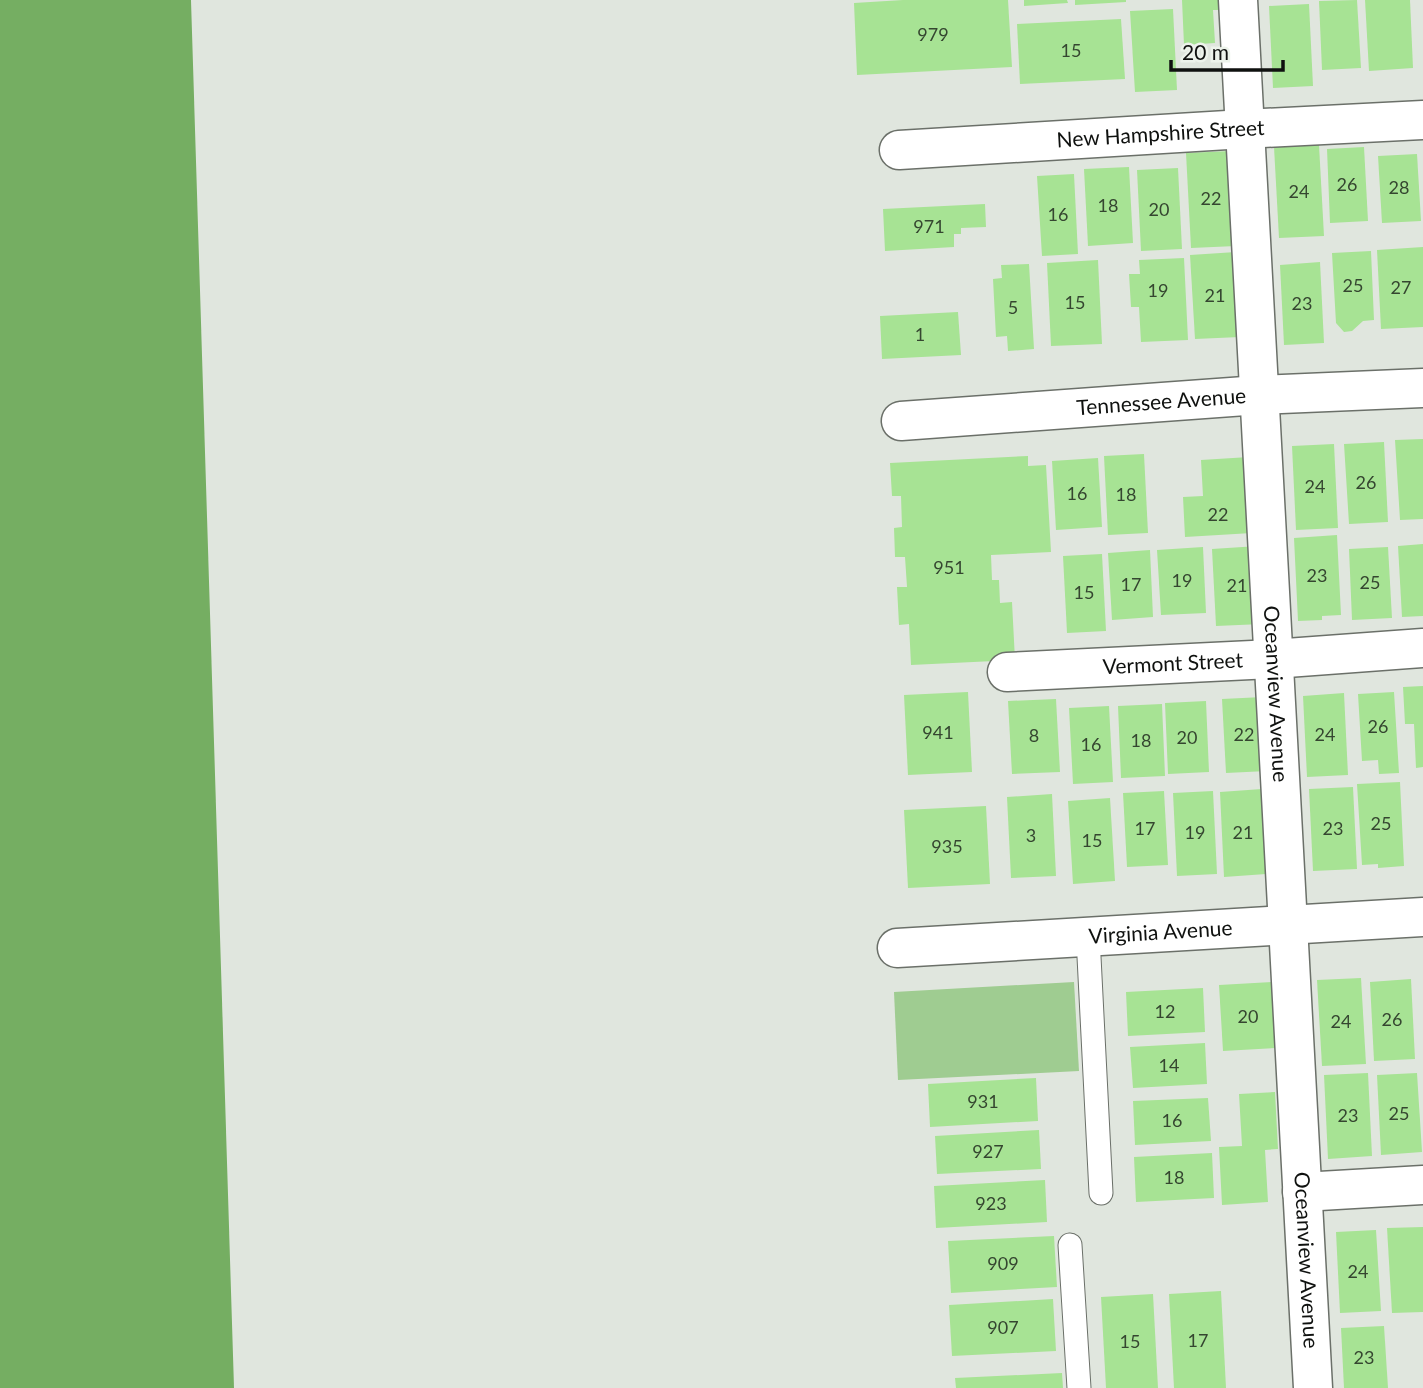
<svg xmlns="http://www.w3.org/2000/svg" width="1423" height="1388" font-family="Lato,sans-serif">
  <rect width="100%" height="100%" fill="#e0e6de"/>
  <path fill="#9fcc91" d="M1074 982 1079 1071 898 1080 894 992Z"/>
  <path fill="#75ae62" d="M0 0H191L234 1388H0Z"/>
  <g fill="#a7e394">
    <path d="M903 0H1008L1012 67 857 75 854 3Z"/>
    <path d="M1024 0H1067L1068 3 1024 6Z"/>
    <path d="M1075 0H1126V2L1075 5Z"/>
    <path d="M1182 0H1221L1222 10H1213L1215 43 1184 45Z"/>
    <path d="M1357 0 1361 68 1322 70 1319 1Z"/>
    <path d="M1365 0H1410L1413 68 1369 71Z"/>
    <path d="M1309 4 1313 86 1273 88 1269 6Z"/>
    <path d="M1173 9 1177 90 1135 92 1130 11Z"/>
    <path d="M1121 19 1125 79 1020 84 1017 24Z"/>
    <path d="M1319 145 1324 236 1279 238 1274 147Z"/>
    <path d="M1364 147 1368 221 1330 223 1327 149Z"/>
    <path d="M1231 151 1236 246 1191 248 1186 153Z"/>
    <path d="M1417 154 1421 221 1382 223 1378 156Z"/>
    <path d="M1129 167 1133 243 1088 246 1084 169Z"/>
    <path d="M1178 168 1182 249 1141 251 1137 170Z"/>
    <path d="M1074 174 1078 254 1042 256 1037 176Z"/>
    <path d="M985 204 986 227 961 228V234H954V247L885 251 883 209Z"/>
    <path d="M1423 247V327L1381 329 1377 250Z"/>
    <path d="M1371 251 1374 320 1363 321 1352 331 1344 332 1336 323 1332 253Z"/>
    <path d="M1236 252 1240 337 1195 339 1190 255Z"/>
    <path d="M1184 258 1188 340 1141 342 1139 307H1131L1129 274H1140L1139 260Z"/>
    <path d="M1098 260 1102 344 1051 346 1047 263Z"/>
    <path d="M1320 262 1324 343 1284 345 1280 265Z"/>
    <path d="M1029 264 1034 349 1008 351 1007 336 996 337 993 279 1002 278 1001 265Z"/>
    <path d="M958 312 961 355 882 359 880 316Z"/>
    <path d="M1423 439V519L1400 520 1395 440Z"/>
    <path d="M1384 442 1388 522 1349 524 1344 444Z"/>
    <path d="M1334 444 1338 528 1296 530 1292 446Z"/>
    <path d="M1144 454 1148 533 1108 535 1104 456Z"/>
    <path d="M1028 456V466L1046 465 1051 552 991 555 992 580H999L1000 603 1012 602 1015 660 911 665 909 624 899 625 897 587H907L905 557H895L894 528 902 527 901 496H892L890 463Z"/>
    <path d="M1249 457 1252 533 1185 537 1183 497 1203 496 1201 460Z"/>
    <path d="M1098 458 1102 527 1056 530 1052 461Z"/>
    <path d="M1337 535 1341 615 1322 616V620L1298 621 1294 538Z"/>
    <path d="M1423 544V616L1402 617 1398 546Z"/>
    <path d="M1258 546 1262 624 1216 626 1212 549Z"/>
    <path d="M1203 547 1206 613 1161 615 1157 550Z"/>
    <path d="M1388 547 1392 618 1352 620 1349 549Z"/>
    <path d="M1150 550 1153 617 1112 620 1108 553Z"/>
    <path d="M1102 554 1106 631 1067 633 1063 556Z"/>
    <path d="M1423 686V767L1416 768 1414 724H1405L1403 687Z"/>
    <path d="M968 692 972 772 908 775 904 695Z"/>
    <path d="M1394 692 1399 773 1379 774 1378 760 1362 761 1358 694Z"/>
    <path d="M1344 693 1348 775 1307 777 1303 696Z"/>
    <path d="M1263 697 1267 771 1226 773 1222 699Z"/>
    <path d="M1056 699 1060 772 1012 774 1008 701Z"/>
    <path d="M1206 701 1209 772 1168 774 1165 703Z"/>
    <path d="M1162 704 1165 776 1121 778 1118 706Z"/>
    <path d="M1109 706 1113 782 1073 784 1069 708Z"/>
    <path d="M1400 782 1404 866 1378 868V864L1362 865 1357 784Z"/>
    <path d="M1353 787 1357 869 1313 871 1309 789Z"/>
    <path d="M1262 789 1266 874 1224 877 1220 792Z"/>
    <path d="M1164 791 1168 865 1127 867 1123 793Z"/>
    <path d="M1213 791 1217 874 1177 876 1173 793Z"/>
    <path d="M1052 794 1056 876 1011 878 1007 797Z"/>
    <path d="M1110 798 1115 881 1073 884 1068 801Z"/>
    <path d="M986 806 990 884 908 888 904 810Z"/>
    <path d="M1361 978 1366 1064 1322 1066 1317 980Z"/>
    <path d="M1411 979 1415 1059 1374 1061 1370 982Z"/>
    <path d="M1273 982 1276 1048 1223 1051 1219 985Z"/>
    <path d="M1203 988 1205 1032 1128 1036 1126 992Z"/>
    <path d="M1205 1043 1207 1084 1133 1088 1130 1047Z"/>
    <path d="M1368 1073 1372 1156 1328 1159 1324 1075Z"/>
    <path d="M1417 1073 1422 1152 1381 1155 1377 1075Z"/>
    <path d="M1036 1078 1038 1121 930 1127 928 1084Z"/>
    <path d="M1275 1092 1278 1149 1265 1150 1268 1202 1222 1205 1219 1147 1242 1146 1239 1094Z"/>
    <path d="M1208 1098 1211 1141 1135 1145 1133 1101Z"/>
    <path d="M1039 1130 1041 1169 937 1174 935 1136Z"/>
    <path d="M1212 1153 1214 1198 1136 1202 1134 1157Z"/>
    <path d="M1045 1180 1047 1222 936 1228 934 1186Z"/>
    <path d="M1423 1227V1312L1392 1313 1387 1228Z"/>
    <path d="M1376 1230 1381 1311 1340 1313 1336 1232Z"/>
    <path d="M1054 1236 1057 1287 951 1293 948 1241Z"/>
    <path d="M1221 1291 1226 1388H1174L1169 1294Z"/>
    <path d="M1153 1294 1158 1388H1106L1101 1297Z"/>
    <path d="M1053 1299 1056 1351 952 1356 949 1305Z"/>
    <path d="M1384 1326 1388 1388H1344L1341 1328Z"/>
    <path d="M1062 1373 1063 1388H956L955 1378Z"/>
  </g>
  <g fill="none" stroke-linecap="round" stroke-linejoin="round">
    <g stroke="#6b7069" stroke-width="25">
      <g id="lane">
        <path d="M1088 937 1101 1193"/>
        <path d="M1070 1245 1079 1388"/>
      </g>
    </g>
    <g stroke="#6b7069" stroke-width="41">
      <g id="street">
        <path id="s1" d="M1238 0 1313 1388"/>
        <path id="s2" d="M899 150 1244 129 1423 120"/>
        <path id="s3" d="M901 421 1259 395 1423 388"/>
        <path id="s4" d="M1007 672 1273 659 1423 648"/>
        <path id="s5" d="M897 948 1423 917"/>
        <path d="M1302 1192 1423 1185"/>
      </g>
    </g>
    <use href="#lane" stroke="#fff" stroke-width="23"/>
    <use href="#street" stroke="#fff" stroke-width="38"/>
  </g>
  <g text-anchor="middle" stroke-width="5" stroke-linejoin="round" paint-order="stroke">
    <g font-size="18" fill="#354630">
      <text x="933" y="41">979</text>
      <text x="1071" y="57">15</text>
      <text x="1347" y="191">26</text>
      <text x="1399" y="194">28</text>
      <text x="1299" y="198">24</text>
      <text x="1211" y="205">22</text>
      <text x="1108" y="212">18</text>
      <text x="1159" y="216">20</text>
      <text x="1058" y="221">16</text>
      <text x="929" y="233">971</text>
      <text x="1353" y="292">25</text>
      <text x="1401" y="294">27</text>
      <text x="1158" y="297">19</text>
      <text x="1215" y="302">21</text>
      <text x="1075" y="309">15</text>
      <text x="1302" y="310">23</text>
      <text x="1013" y="314">5</text>
      <text x="920" y="341">1</text>
      <text x="1366" y="489">26</text>
      <text x="1315" y="493">24</text>
      <text x="1077" y="500">16</text>
      <text x="1126" y="501">18</text>
      <text x="1218" y="521">22</text>
      <text x="949" y="574">951</text>
      <text x="1317" y="582">23</text>
      <text x="1182" y="587">19</text>
      <text x="1370" y="589">25</text>
      <text x="1131" y="591">17</text>
      <text x="1237" y="592">21</text>
      <text x="1084" y="599">15</text>
      <text x="1378" y="733">26</text>
      <text x="938" y="739">941</text>
      <text x="1244" y="741">22</text>
      <text x="1325" y="741">24</text>
      <text x="1034" y="742">8</text>
      <text x="1187" y="744">20</text>
      <text x="1141" y="747">18</text>
      <text x="1091" y="751">16</text>
      <text x="1381" y="830">25</text>
      <text x="1145" y="835">17</text>
      <text x="1333" y="835">23</text>
      <text x="1195" y="839">19</text>
      <text x="1243" y="839">21</text>
      <text x="1031" y="842">3</text>
      <text x="1092" y="847">15</text>
      <text x="947" y="853">935</text>
      <text x="1165" y="1018">12</text>
      <text x="1248" y="1023">20</text>
      <text x="1392" y="1026">26</text>
      <text x="1341" y="1028">24</text>
      <text x="1169" y="1072">14</text>
      <text x="983" y="1108">931</text>
      <text x="1399" y="1120">25</text>
      <text x="1348" y="1122">23</text>
      <text x="1172" y="1127">16</text>
      <text x="988" y="1158">927</text>
      <text x="1174" y="1184">18</text>
      <text x="991" y="1210">923</text>
      <text x="1003" y="1270">909</text>
      <text x="1358" y="1278">24</text>
      <text x="1003" y="1334">907</text>
      <text x="1198" y="1347">17</text>
      <text x="1130" y="1348">15</text>
      <text x="1364" y="1364">23</text>
    </g>
    <g font-size="21" fill="#0f110f" stroke="#edf3eb">
      <text dy="7" stroke="none"><textPath href="#s2" startOffset="262">New Hampshire Street</textPath></text>
      <text dy="7" stroke="none"><textPath href="#s3" startOffset="261">Tennessee Avenue</textPath></text>
      <text dy="7" stroke="none"><textPath href="#s4" startOffset="166">Vermont Street</textPath></text>
      <text dy="7" stroke="none"><textPath href="#s1" startOffset="695">Oceanview Avenue</textPath></text>
      <text dy="7" stroke="none"><textPath href="#s5" startOffset="264">Virginia Avenue</textPath></text>
      <text dy="7" stroke="none"><textPath href="#s1" startOffset="1262">Oceanview Avenue</textPath></text>
    </g>
  </g>
  <path d="M1171 60v10h112v-10" fill="none" stroke="#0f110f" stroke-width="3.5"/>
  <text x="1182" y="60" font-size="21" fill="#0f110f" stroke="#edf3eb" stroke-width="5" paint-order="stroke">20 m</text>
</svg>
